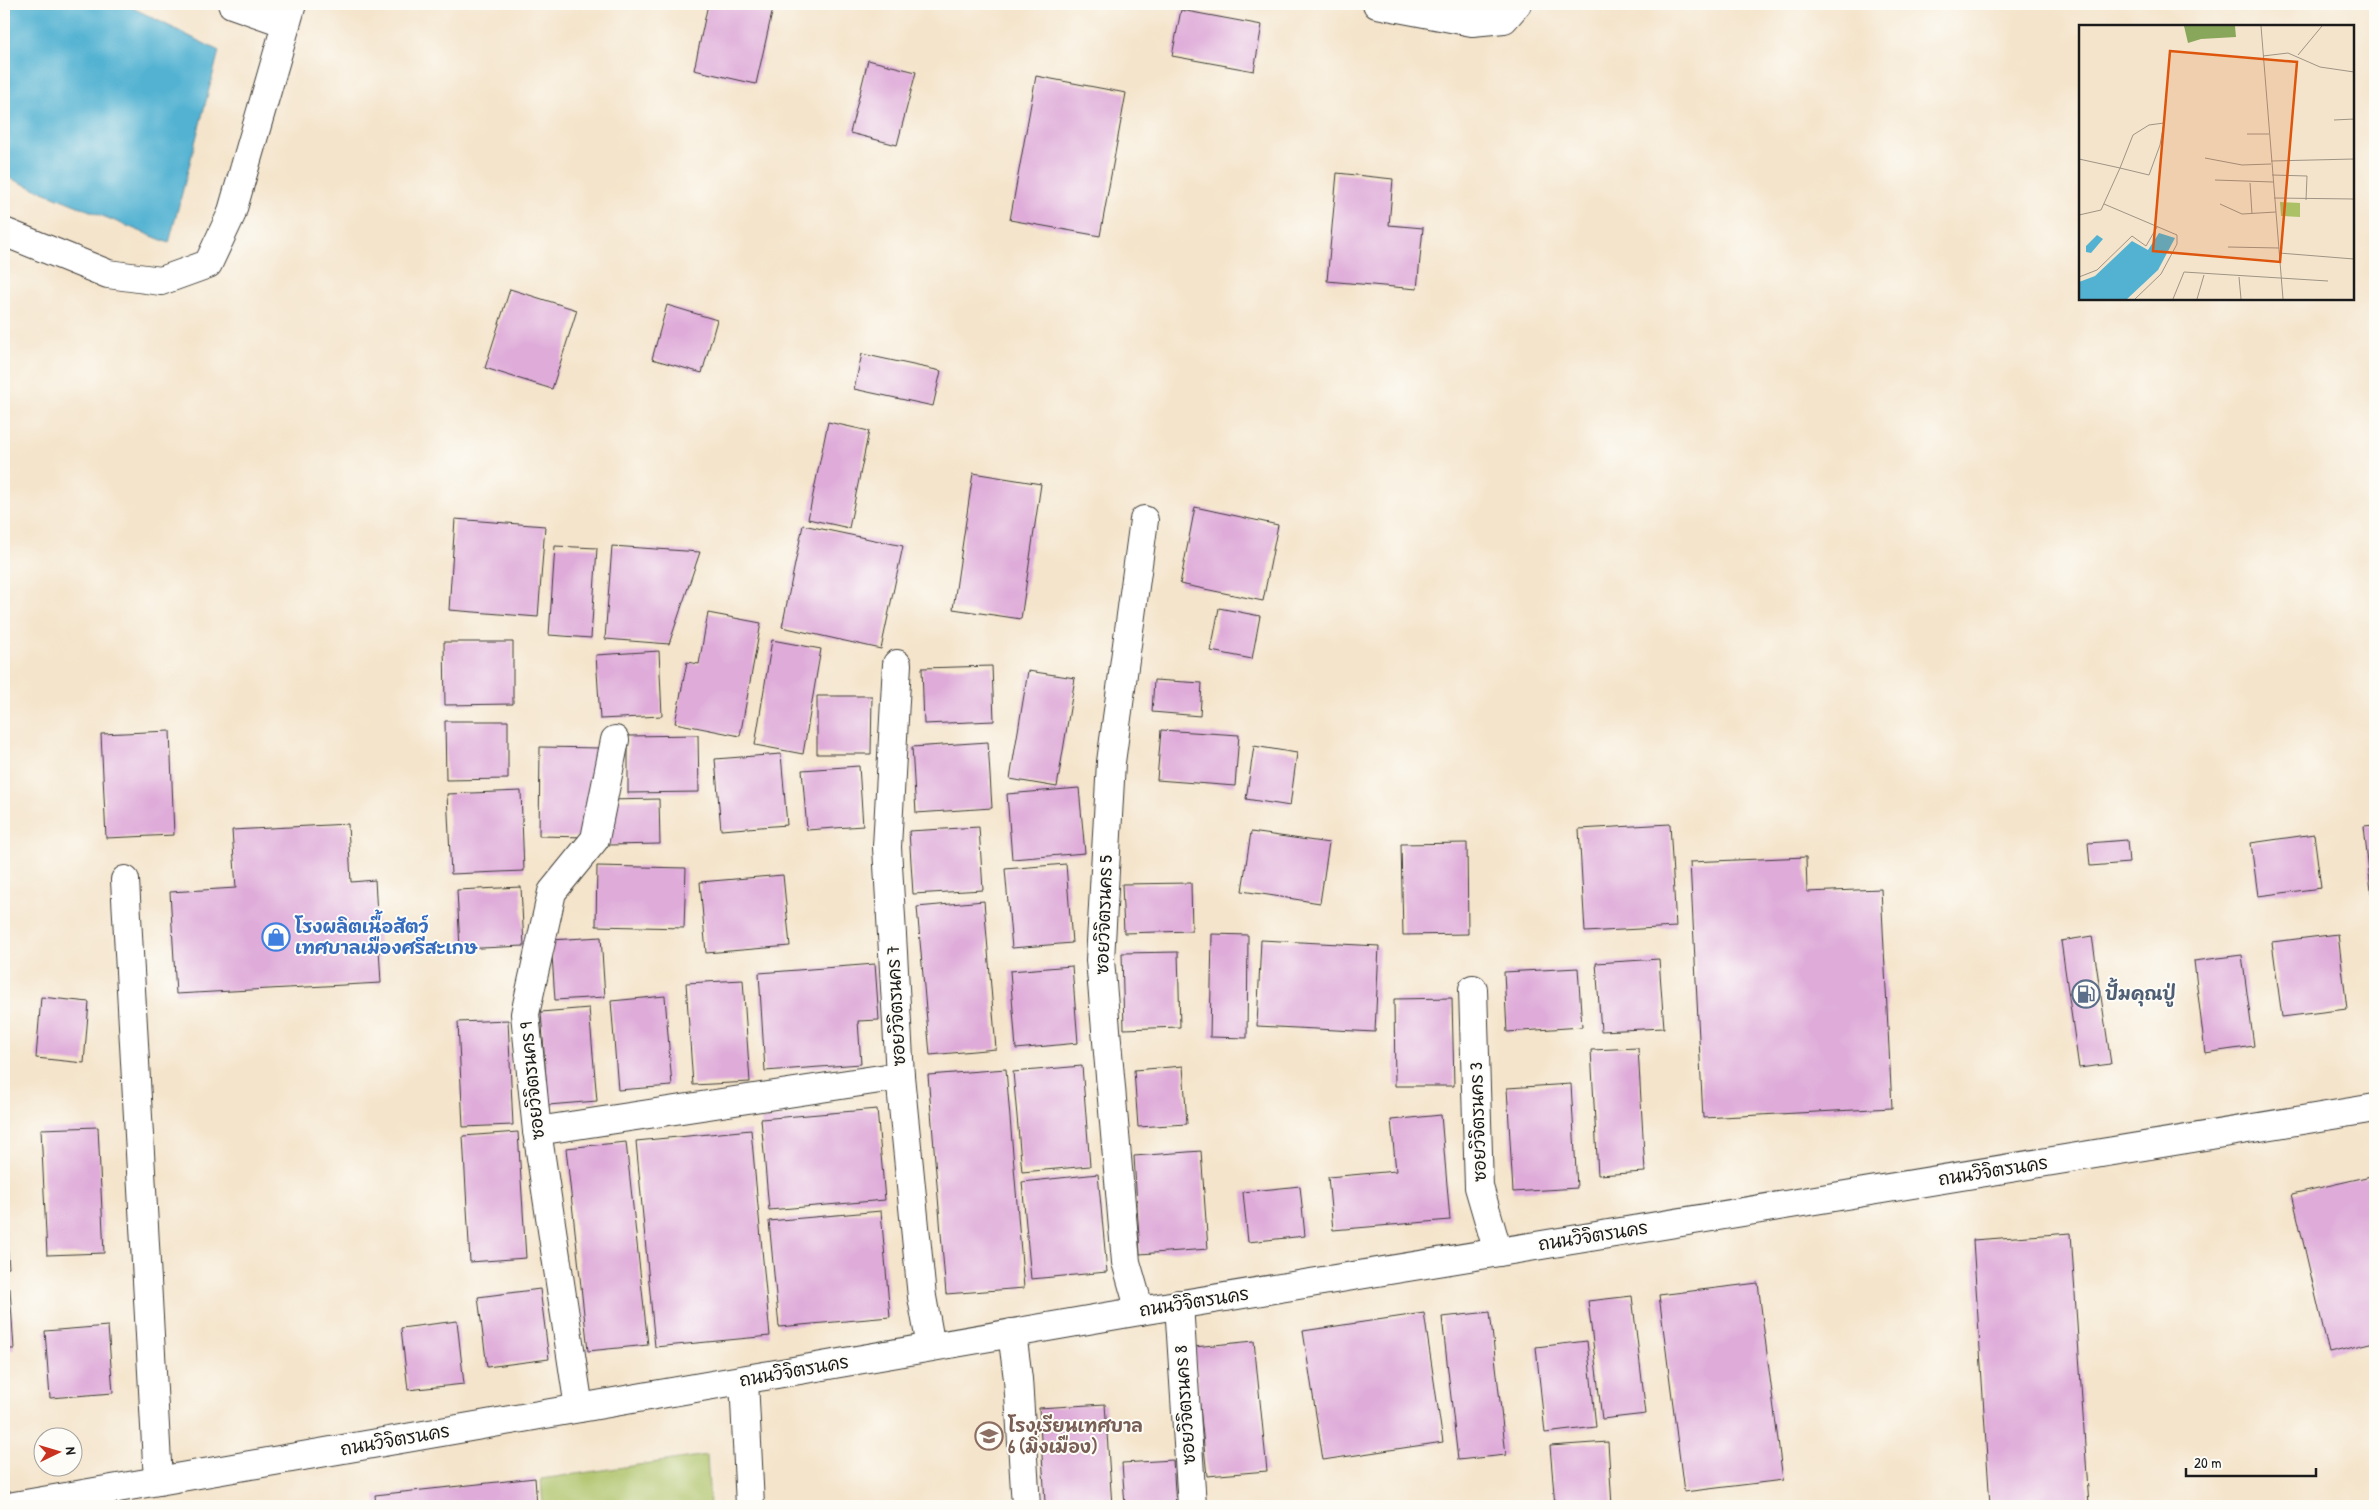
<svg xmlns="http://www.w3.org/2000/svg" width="2379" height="1510" font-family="'Patrick Hand','Playpen Sans Thai',sans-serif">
  <rect width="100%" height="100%" fill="#fdfcf7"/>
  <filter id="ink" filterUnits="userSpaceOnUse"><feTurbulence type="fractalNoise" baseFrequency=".02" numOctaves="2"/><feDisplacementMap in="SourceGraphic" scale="10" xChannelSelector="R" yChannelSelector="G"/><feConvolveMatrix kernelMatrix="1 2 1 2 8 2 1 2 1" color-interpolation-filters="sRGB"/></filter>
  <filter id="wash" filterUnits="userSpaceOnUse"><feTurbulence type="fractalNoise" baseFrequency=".0096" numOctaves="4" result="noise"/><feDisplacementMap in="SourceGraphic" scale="20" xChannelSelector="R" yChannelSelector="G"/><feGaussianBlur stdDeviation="1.12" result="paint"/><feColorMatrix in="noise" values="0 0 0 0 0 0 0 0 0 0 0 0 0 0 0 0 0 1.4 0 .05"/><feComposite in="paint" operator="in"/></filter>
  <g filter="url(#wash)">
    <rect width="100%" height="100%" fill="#f4e4cb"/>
    <path fill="#acc165" stroke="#646e40" d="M707 1455 710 1506H543L541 1479Z"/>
    <path fill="#53b2d2" stroke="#386777" d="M4 4H125L219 51 169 243 4 176Z"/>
    <g id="blocks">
      <g fill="#dfacd9">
        <path d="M708 4H774L756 84 694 70Z"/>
        <path d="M1181 10 1262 25 1254 71 1172 56Z"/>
        <path d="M868 60 916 72 897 145 850 133Z"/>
        <path d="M1036 76 1126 93 1100 236 1010 220Z"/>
        <path d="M1337 173 1393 179 1389 225 1423 228 1417 289 1327 281Z"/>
        <path d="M510 289 577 310 552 389 485 368Z"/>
        <path d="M667 305 717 320 702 373 652 359Z"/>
        <path d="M862 354 941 371 933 406 854 389Z"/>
        <path d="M828 422 869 431 849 528 808 519Z"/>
        <path d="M973 473 1041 484 1021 619 953 609Z"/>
        <path d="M1195 507 1278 525 1263 601 1180 584Z"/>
        <path d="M455 519 545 526 538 617 449 610Z"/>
        <path d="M803 525 903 546 881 649 782 627Z"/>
        <path d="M555 546 597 548 591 638 549 635Z"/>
        <path d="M612 546 700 552 669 644 605 639Z"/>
        <path d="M1219 608 1260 616 1252 659 1211 651Z"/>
        <path d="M708 613 761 623 740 736 675 723 687 662 699 664Z"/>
        <path d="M772 640 821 649 803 754 755 745Z"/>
        <path d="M444 642H513V704L445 705Z"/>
        <path d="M659 651 662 716 600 719 596 655Z"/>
        <path d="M992 666 994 721 924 724 922 668Z"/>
        <path d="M1028 671 1075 678 1057 787 1010 779Z"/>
        <path d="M1154 680 1202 683 1200 716 1152 712Z"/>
        <path d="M817 696H872L871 754H817Z"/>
        <path d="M445 721H508V779L446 780Z"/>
        <path d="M1161 730 1239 735 1235 786 1157 780Z"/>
        <path d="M170 731 174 835 106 838 101 734Z"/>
        <path d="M698 735 699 792 628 793V736Z"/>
        <path d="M988 742 992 808 916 813 912 747Z"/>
        <path d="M1254 746 1297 753 1290 806 1246 799Z"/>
        <path d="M540 747 601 748 587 837 539 836Z"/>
        <path d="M781 754 787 825 721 830 715 759Z"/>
        <path d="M859 766 863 826 807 830 802 770Z"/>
        <path d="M1079 788 1085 853 1012 859 1007 794Z"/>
        <path d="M521 791 524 871 451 874 447 794Z"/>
        <path d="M659 799 660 844 609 845 608 800Z"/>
        <path d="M348 824 351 882 375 880 381 983 176 994 170 892 236 888 232 830Z"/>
        <path d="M1670 824 1676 927 1585 932 1579 829Z"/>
        <path d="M2375 825V919H2374L2364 826Z"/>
        <path d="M979 827 983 890 913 894 909 831Z"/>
        <path d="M1251 832 1329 843 1320 903 1242 891Z"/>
        <path d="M2314 834 2321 888 2258 896 2251 843Z"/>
        <path d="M2127 840 2129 863 2090 866 2088 843Z"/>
        <path d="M1467 843 1468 934 1403 935 1401 844Z"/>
        <path d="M1806 857 1807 892 1881 889 1892 1108 1703 1118 1690 862Z"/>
        <path d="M1066 864 1072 943 1012 948 1005 869Z"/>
        <path d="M597 866 686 868 684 928 596 926Z"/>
        <path d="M783 875 790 946 706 953 700 882Z"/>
        <path d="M1191 883 1192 931 1124 933 1122 884Z"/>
        <path d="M521 887 524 946 460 949 457 890Z"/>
        <path d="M984 901 996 1049 930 1055 917 907Z"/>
        <path d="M1212 934 1248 935 1247 1038 1210 1037Z"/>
        <path d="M2338 934 2347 1009 2282 1017 2272 942Z"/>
        <path d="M2092 936 2111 1064 2079 1068 2061 941Z"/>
        <path d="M601 937 605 997 555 1000 551 940Z"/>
        <path d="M1261 940 1379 946 1375 1032 1257 1026Z"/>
        <path d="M1178 952 1180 1027 1124 1029 1122 953Z"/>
        <path d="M2242 955 2254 1046 2205 1053 2194 961Z"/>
        <path d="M1659 959 1664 1028 1601 1031 1596 963Z"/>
        <path d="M875 964 879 1020 858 1021 861 1064 765 1071 759 973Z"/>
        <path d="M1072 966 1078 1043 1016 1049 1010 971Z"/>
        <path d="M1578 968 1582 1027 1507 1032 1504 972Z"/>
        <path d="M743 980 750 1082 693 1085 686 983Z"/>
        <path d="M665 996 672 1086 618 1090 611 1001Z"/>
        <path d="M41 997 89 1002 84 1063 36 1058Z"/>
        <path d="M1452 998 1454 1086H1395L1394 999Z"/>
        <path d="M589 1008 597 1101 548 1105 541 1012Z"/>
        <path d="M508 1020 513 1125 463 1127 458 1022Z"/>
        <path d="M1638 1048 1645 1172 1598 1175 1591 1050Z"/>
        <path d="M1082 1066 1090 1166 1022 1172 1013 1072Z"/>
        <path d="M1183 1066 1187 1124 1138 1127 1134 1070Z"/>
        <path d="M1006 1069 1024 1288 946 1294 928 1075Z"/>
        <path d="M1571 1084 1577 1188 1513 1192 1507 1088Z"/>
        <path d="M877 1109 885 1200 769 1210 761 1119Z"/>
        <path d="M1441 1115 1450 1220 1333 1230 1328 1177 1396 1171 1391 1120Z"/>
        <path d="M98 1127 104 1253 47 1255 41 1129Z"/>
        <path d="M751 1130 770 1336 655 1347 636 1141Z"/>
        <path d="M518 1132 526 1258 470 1262 463 1136Z"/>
        <path d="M626 1142 648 1345 588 1351 566 1148Z"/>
        <path d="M1201 1151 1208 1249 1140 1254 1134 1156Z"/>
        <path d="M1098 1174 1107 1272 1031 1279 1022 1182Z"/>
        <path d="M2375 1175V1342L2329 1353 2292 1194Z"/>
        <path d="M1300 1186 1305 1236 1248 1242 1243 1192Z"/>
        <path d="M4 1207 9 1268 4 1269Z"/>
        <path d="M881 1211 890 1317 779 1327 769 1221Z"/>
        <path d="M2071 1233 2089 1506H1990L1973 1240Z"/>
        <path d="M1758 1283 1783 1480 1684 1492 1659 1295Z"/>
        <path d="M10 1289 14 1349H4V1290Z"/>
        <path d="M540 1289 549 1359 487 1367 478 1297Z"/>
        <path d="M1632 1296 1646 1414 1602 1419 1588 1301Z"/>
        <path d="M1490 1312 1506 1455 1458 1460 1442 1317Z"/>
        <path d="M1424 1313 1443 1442 1323 1460 1303 1331Z"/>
        <path d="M457 1321 464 1384 408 1390 401 1328Z"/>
        <path d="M108 1326 113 1393 50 1398 45 1331Z"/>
        <path d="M1254 1341 1267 1471 1207 1476 1194 1347Z"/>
        <path d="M1587 1341 1596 1427 1545 1433 1536 1347Z"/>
        <path d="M1105 1404 1112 1506H1038V1503L1045 1502 1039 1408Z"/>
        <path d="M1608 1442 1612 1506H1555L1550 1446Z"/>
        <path d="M1173 1460 1176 1506H1125L1122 1463Z"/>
        <path d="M535 1478 537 1506H376L375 1495Z"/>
      </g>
    </g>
  </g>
  <g filter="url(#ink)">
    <use href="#blocks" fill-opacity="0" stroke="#3c3a36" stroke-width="1"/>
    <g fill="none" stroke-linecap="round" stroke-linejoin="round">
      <g stroke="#3c3a36" stroke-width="30">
        <g id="minor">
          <path d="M232 4 286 23"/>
          <path d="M1377 4 1472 22 1504 19 1517 4"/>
          <path d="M4 232 108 274 161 281 208 264 231 215 292 4"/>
          <path d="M897 664 887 847 900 1076 922 1297 931 1347"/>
          <path d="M125 880 158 1481"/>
          <path d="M1473 989 1479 1187 1498 1252"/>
          <path d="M537 1131 900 1076"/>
          <path d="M1179 1304 1192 1506"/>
          <path d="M1140 1311 1126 1262 1100 960 1111 762 1144 520"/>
          <path d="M1012 1333 1018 1379 1026 1506"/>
          <path d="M744 1380 750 1506"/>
          <path d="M579 1408 537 1131 525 1014 552 892 595 839 615 740"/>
          <path d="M14 1506 1140 1311 2375 1108"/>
        </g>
      </g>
      <use href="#minor" stroke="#fff" stroke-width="28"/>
    </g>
  </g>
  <defs>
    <g id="shop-ring" transform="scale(1.4375)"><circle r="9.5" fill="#fdfcf7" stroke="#3f7fe0" stroke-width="1.5"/><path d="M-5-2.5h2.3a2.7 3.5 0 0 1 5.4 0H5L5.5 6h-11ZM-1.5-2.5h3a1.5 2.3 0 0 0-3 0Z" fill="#3f7fe0"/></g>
    <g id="fuel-ring" transform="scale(1.4375)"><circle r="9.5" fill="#fdfcf7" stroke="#5c6f8a" stroke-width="1.5"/><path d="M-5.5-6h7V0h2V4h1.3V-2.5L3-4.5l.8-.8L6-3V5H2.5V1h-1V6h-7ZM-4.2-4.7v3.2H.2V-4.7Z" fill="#5c6f8a"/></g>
    <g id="school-ring" transform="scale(1.4375)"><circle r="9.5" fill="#fdfcf7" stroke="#8d6e63" stroke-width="1.5"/><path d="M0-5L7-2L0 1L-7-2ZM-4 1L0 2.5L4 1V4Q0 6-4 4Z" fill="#8d6e63"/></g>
  </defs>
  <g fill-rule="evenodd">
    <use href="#shop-ring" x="276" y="937"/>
    <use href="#fuel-ring" x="2086" y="994"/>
    <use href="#school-ring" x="989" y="1436"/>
  </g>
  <g text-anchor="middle" stroke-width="4" stroke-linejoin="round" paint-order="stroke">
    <g font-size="18" fill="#1c1c1c" stroke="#fdfcf7">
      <text transform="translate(1104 915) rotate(-88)" y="6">ซอยวิจิตรนคร 5</text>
      <text transform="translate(896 1006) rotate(-93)" y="6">ซอยวิจิตรนคร 7</text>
      <text transform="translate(532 1081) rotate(-96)" y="6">ซอยวิจิตรนคร 9</text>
      <text transform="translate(1478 1122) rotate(-92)" y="6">ซอยวิจิตรนคร 3</text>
      <text transform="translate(1993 1171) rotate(-9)" y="6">ถนนวิจิตรนคร</text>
      <text transform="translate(1593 1236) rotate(-9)" y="6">ถนนวิจิตรนคร</text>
      <text transform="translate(1194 1302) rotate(-9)" y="6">ถนนวิจิตรนคร</text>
      <text transform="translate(794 1371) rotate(-10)" y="6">ถนนวิจิตรนคร</text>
      <text transform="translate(1185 1405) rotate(-94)" y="6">ซอยวิจิตรนคร 8</text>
      <text transform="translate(395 1440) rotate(-10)" y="6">ถนนวิจิตรนคร</text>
    </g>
    <g font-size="18" font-weight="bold" fill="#366cbe" stroke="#fdfcf7" text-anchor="start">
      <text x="295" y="933">โรงผลิตเนื้อสัตว์<tspan x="295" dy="21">เทศบาลเมืองศรีสะเกษ</tspan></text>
    </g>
    <g font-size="18" font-weight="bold" fill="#4e5e75" stroke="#fdfcf7" text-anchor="start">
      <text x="2105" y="1000">ปั้มคุณปู่</text>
    </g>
    <g font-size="18" font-weight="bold" fill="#785e54" stroke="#fdfcf7" text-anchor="start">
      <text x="1008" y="1432">โรงเรียนเทศบาล<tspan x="1008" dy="21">6 (มิ่งเมือง)</tspan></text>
    </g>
  </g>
  <g transform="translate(2079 25)">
    <rect width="275" height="275" fill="#f4e4cb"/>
    <path d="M201 177 221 178V192L202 191Z" fill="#acc165"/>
    <path d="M105 1H156L157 12 122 14 109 18Z" fill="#89a75a"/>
    <path d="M80 208 96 213 79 245 48 274H0V257L16 251 53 216 69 225ZM18 210 24 214 12 228 7 227V221Z" fill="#53b2d2"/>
    <path fill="none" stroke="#9e9485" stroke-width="1" d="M182 1 204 274M219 30 243 1M184 31 209 28 241 42 275 47M255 95 275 94M85 98 81 120 70 150 41 143 54 110 70 100ZM168 109H190M126 133 163 140 192 139M0 134 41 143 22 185 0 190M192 136 275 134M193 150 228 151 227 175M136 155 194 157M171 158 173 189M195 173 275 174M25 179 98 210V219L82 249 56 274M141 179 163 189 197 187M149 222 200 223M200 228 275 234M0 252 18 245 53 211 67 221 78 202M160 252 162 274M94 274 105 247 249 256M118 274 125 250"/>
    <path fill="#de560d" fill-opacity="0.15" stroke="#de560d" stroke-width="2.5" d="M91 26 218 37 201 237 74 226Z"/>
    <rect width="275" height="275" fill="none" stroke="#1c1c1c" stroke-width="2.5"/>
  </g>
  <rect width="2379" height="1510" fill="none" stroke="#fdfcf7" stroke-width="20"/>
  <g transform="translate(58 1452) rotate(85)"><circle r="24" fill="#fdfcf7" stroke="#a3a29f"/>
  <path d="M0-4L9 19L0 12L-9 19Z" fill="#c8321e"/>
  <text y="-8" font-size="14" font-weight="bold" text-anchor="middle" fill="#1c1c1c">N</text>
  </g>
  <path d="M2186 1468v8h130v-8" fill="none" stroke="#1c1c1c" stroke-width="2.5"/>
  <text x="2194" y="1468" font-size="15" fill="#1c1c1c" stroke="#fdfcf7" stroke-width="4" paint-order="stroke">20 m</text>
</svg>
